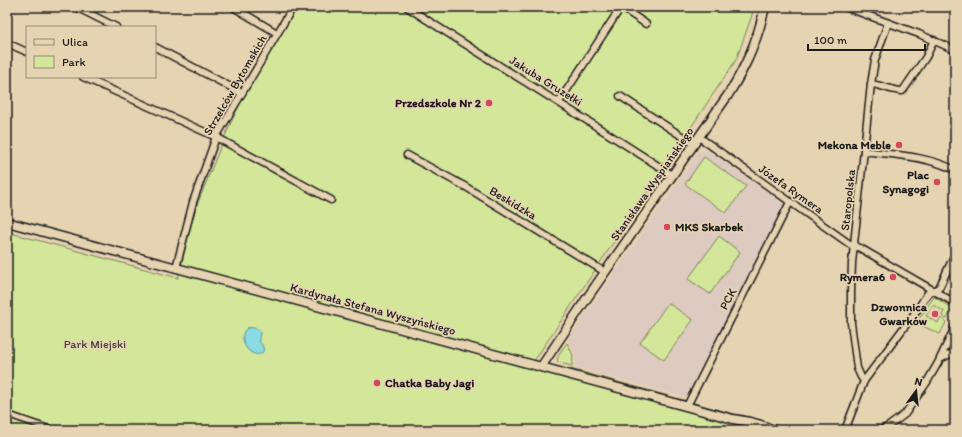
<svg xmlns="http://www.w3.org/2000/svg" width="962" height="437" font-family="Itim,sans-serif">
  <rect width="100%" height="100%" fill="#e6d3b1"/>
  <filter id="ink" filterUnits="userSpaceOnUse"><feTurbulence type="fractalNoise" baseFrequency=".025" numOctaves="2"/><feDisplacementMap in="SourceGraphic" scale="8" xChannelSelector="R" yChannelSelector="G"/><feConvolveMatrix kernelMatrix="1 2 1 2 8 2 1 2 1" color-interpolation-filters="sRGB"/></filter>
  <g filter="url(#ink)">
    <path fill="#ddcac0" d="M699 151H709L782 202 783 206 686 397 575 367 576 357 575 352 568 340 673 190Z"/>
    <g fill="#d4e69a" stroke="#78815b">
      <path d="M294 7H754L751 18 736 60 534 361 570 371 571 369 792 430H7V232L178 278 195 210 224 138 253 75Z"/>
      <path d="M704 157 746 186 726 213 685 184Z"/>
      <path d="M719 236 740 252 710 294 688 279Z"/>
      <path d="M934 297 952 308 947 319 942 316 944 311 933 305 926 316 938 323 940 318 946 322 940 334 916 323Z"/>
      <path d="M668 303 693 320 664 360 640 343Z"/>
      <path d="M567 343 573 355 572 366C569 365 561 364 558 362 555 358 564 347 567 343Z"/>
    </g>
    <path fill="#8adbe4" stroke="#5e8f94" d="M247 328C252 327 261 328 260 334 259 337 259 339 259 341 274 357 246 361 243 339 242 334 244 331 247 328Z"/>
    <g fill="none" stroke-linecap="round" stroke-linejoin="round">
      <g stroke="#1c1c1c" stroke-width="8">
        <path id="pedestrian" d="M7 414 18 418 53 430"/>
      </g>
      <g stroke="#1c1c1c" stroke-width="9">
        <g id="minor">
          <path d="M76 7 116 27"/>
          <path d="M233 7 277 33"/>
          <path d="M407 7C495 64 585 118 672 175"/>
          <path d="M621 7 646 24"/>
          <path d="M845 7 919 34 955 50"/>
          <path d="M7 43 27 52"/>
          <path d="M155 47 242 93"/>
          <path d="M83 77 216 137 331 200"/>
          <path d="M871 84C877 84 897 92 902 91 903 91 903 90 904 89L926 57 934 40"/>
          <path d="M620 96 694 144"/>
          <path d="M559 102 621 7"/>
          <path d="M699 137 851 245 860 248 955 303"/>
          <path d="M864 151C895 155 927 156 955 170"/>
          <path d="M407 155 466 187 605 272"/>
          <path d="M176 268 193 202 216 137 293 7"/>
          <path d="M940 359 955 352"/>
          <path d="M864 381 861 377 857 368 851 323V292L852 263 871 84 875 60 888 23"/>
          <path d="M687 406 788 206 790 202"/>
          <path d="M845 430 864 381 917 310 928 293 939 288 955 254"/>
          <path d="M879 430 883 429 889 426 905 414 927 382 938 363 955 327"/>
        </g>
      </g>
      <g stroke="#1c1c1c" stroke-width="11">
        <g id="tertiary">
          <path d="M7 222 733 419C747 421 761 424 774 430"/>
          <path d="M541 367 585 301 728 95C747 65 757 41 765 7"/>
        </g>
      </g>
      <use href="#pedestrian" stroke="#e6d3b1" stroke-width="5"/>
      <use href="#minor" stroke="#e6d3b1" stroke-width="6"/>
      <use href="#tertiary" stroke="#e6d3b1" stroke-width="8"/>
    </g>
  </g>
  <g fill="#d1495b" stroke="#e6d3b1" stroke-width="1.5">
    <circle cx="489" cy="103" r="4"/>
    <circle cx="899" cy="145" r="4"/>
    <circle cx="937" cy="182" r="4"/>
    <circle cx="667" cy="227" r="4"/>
    <circle cx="893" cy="277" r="4"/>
    <circle cx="935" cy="314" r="4"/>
    <circle cx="377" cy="383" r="4"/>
  </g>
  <g text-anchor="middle" stroke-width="3.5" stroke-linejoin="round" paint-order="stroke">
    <g font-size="12" fill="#1c1c1c" stroke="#e6d3b1">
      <text transform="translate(546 81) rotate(32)" y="4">Jakuba Gruzełki</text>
      <text transform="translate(235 85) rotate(-60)" y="4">Strzelców Bytomskich</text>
      <text transform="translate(652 184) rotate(-55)" y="4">Stanisława Wyspiańskiego</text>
      <text transform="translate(791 189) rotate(35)" y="4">Józefa Rymera</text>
      <text transform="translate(848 200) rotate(-84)" y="4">Staropolska</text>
      <text transform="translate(513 203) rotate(31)" y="4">Beskidzka</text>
      <text transform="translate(728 299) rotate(-63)" y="4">PCK</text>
      <text transform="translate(373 309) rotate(15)" y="4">Kardynała Stefana Wyszyńskiego</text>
    </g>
    <g font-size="12" font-weight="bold" fill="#1c1c1c" stroke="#e6d3b1" text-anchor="end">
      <text x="481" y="107">Przedszkole Nr 2</text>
      <text x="891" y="149">Mekona Meble</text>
      <text x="929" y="179">Plac<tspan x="929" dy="14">Synagogi</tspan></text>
      <text x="675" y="231" text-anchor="start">MKS Skarbek</text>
      <text x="885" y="281">Rymera6</text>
      <text x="927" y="311">Dzwonnica<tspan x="927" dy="14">Gwarków</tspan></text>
      <text x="385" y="387" text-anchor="start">Chatka Baby Jagi</text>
    </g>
    <g font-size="12" fill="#414435" stroke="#e6d3b1">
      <text x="95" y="348">Park Miejski</text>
    </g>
  </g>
  <rect width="962" height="437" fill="none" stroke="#e6d3b1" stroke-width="24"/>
  <rect x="12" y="12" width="938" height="413" fill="none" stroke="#1c1c1c" stroke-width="1.5" filter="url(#ink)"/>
  <rect x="26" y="26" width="130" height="52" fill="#e6d3b1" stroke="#958a75"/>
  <rect x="34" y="39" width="20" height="6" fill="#e6d3b1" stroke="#958a75"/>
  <text x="62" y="46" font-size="12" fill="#1c1c1c">Ulica</text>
  <rect x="34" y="56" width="20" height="12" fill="#d4e69a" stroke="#958a75"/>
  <text x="62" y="66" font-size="12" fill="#1c1c1c">Park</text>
  <g transform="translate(916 391) rotate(15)" stroke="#e6d3b1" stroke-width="3" paint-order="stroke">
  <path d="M0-3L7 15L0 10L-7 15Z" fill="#1c1c1c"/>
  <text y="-6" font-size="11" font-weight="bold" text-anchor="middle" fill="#1c1c1c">N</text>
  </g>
  <path d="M808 44v6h117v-6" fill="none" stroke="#1c1c1c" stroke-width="2"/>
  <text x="814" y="44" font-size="12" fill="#1c1c1c" stroke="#e6d3b1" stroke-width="3" paint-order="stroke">100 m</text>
</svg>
